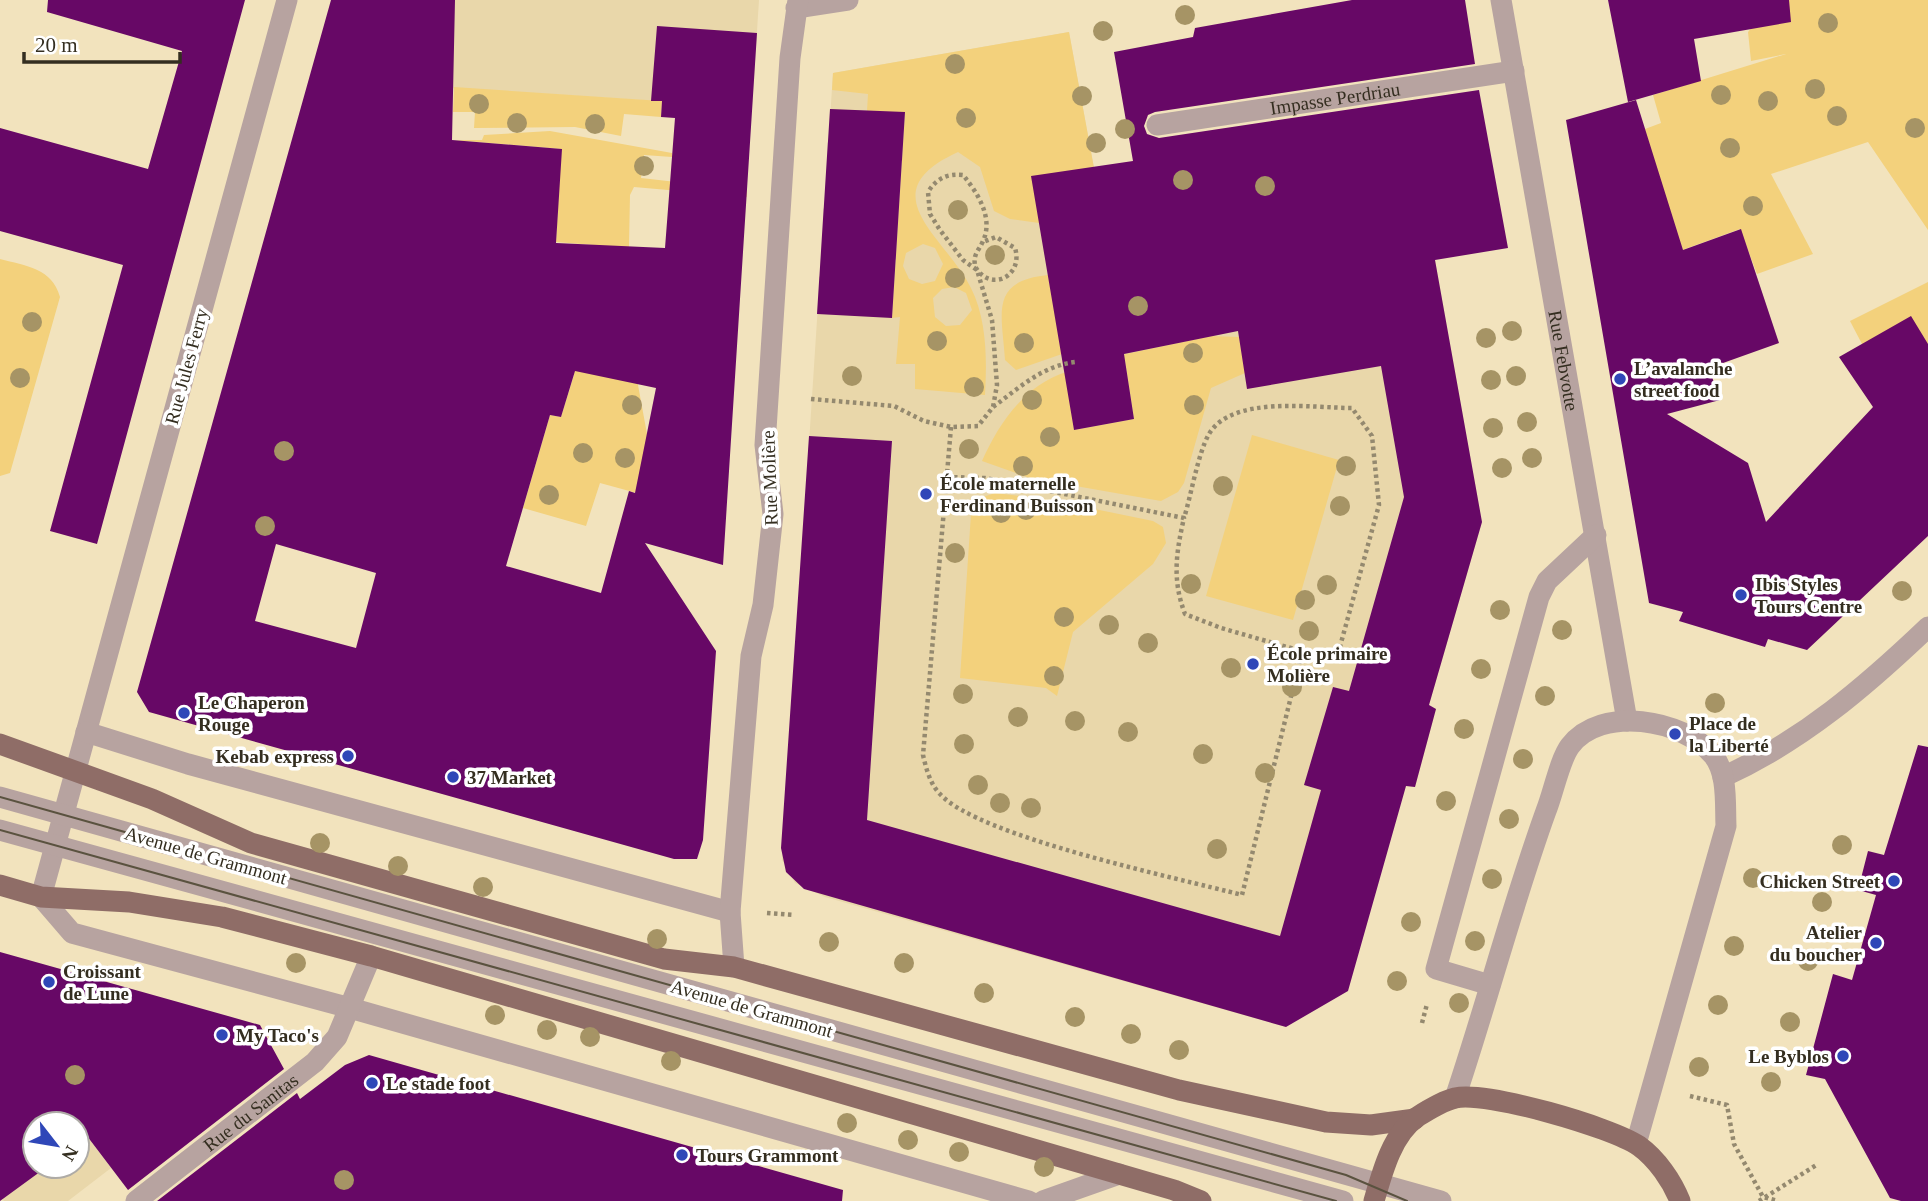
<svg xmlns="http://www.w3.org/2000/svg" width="1928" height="1201" font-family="'Times New Roman',serif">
  <rect width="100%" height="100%" fill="#f2e3bd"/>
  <g fill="#e9d7aa" fill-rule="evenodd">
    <path d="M427 0H759L752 107 403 85Z"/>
    <path d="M1069 32 1094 168 1435 260 1482 522 1429 705 1436 709 1415 787 1406 786 1286 1027 825 897 795 883 782 860 833 73Z"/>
    <path d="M0 952 62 1103 111 1168 68 1201H4L0 1196ZM35 1124H77V1166H35Z"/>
  </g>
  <g fill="#f3d17c" fill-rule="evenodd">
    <path d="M1756 0H1928V230L1868 142 1771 174 1813 254 1757 274 1740 229 1685 249 1673 279 1645 129 1661 123 1653 95 1786 54 1751 61 1748 32 1760 18Z"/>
    <path d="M1069 32 1094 168 1039 223 1010 219 994 211 980 167 958 152C868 193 945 236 971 288 987 320 987 360 985 395L915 389V364H896L900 317 892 318 905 113 867 111 868 94 832 90 833 73ZM923 244 935 248 943 264 935 281 922 284 909 279 903 266 906 253ZM954 287 966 293 972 310 960 325 946 326 935 317 933 298 942 289Z"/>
    <path d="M454 87 662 101 661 117 624 114 621 136 575 127 474 128 475 112H453Z"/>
    <path d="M550 131 672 153V157L644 155 641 178 747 190V197L634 187 630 195 629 247 588 286 594 245 556 242 561 149 453 140H482L484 135Z"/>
    <path d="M0 259C26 266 52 268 60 297L10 473 0 476Z"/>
    <path d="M1048 275 1062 354 1016 370 1005 360C1002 313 989 281 1048 275Z"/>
    <path d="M1928 282V344H1862L1850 321Z"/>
    <path d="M638 335V385L647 434 644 495 600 483 586 526 523 508 550 415 561 417 574 375 557 371Z"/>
    <path d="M1211 336 1239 337 1245 373 1211 388 1184 483 1178 492 1161 501 1030 478 982 461C999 423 1024 386 1066 372L1074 430 1134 419 1125 360 1116 356Z"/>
    <path d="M1252 435 1339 460 1293 620 1206 596Z"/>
    <path d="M995 493 1046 499 1153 521 1163 527 1166 543 1153 564 1073 632 1057 696 1046 688 960 678 971 514 983 497Z"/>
  </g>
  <g fill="#670866" fill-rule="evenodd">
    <path d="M48 0H245L97 544 50 531 123 265 0 231V128L148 169 182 51 47 12Z"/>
    <path d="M331 0H455L452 140 562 149 556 243 665 248 675 118 661 117 662 101H651L657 26 757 33 723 565 645 543 716 651 703 840 697 859H674L149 712 137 692ZM575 371 656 388 635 493 629 491 601 593 506 566 550 415 561 417ZM276 544 376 573 356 648 255 621Z"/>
    <path d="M1352 0H1465L1475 64 1155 112 1148 115 1144 126 1147 134 1159 138 1479 90 1508 248 1435 260 1482 522 1429 705 1436 709 1415 787 1406 786 1348 991 1286 1027 804 889 786 872 781 848 809 436 892 441 867 820 1280 936 1321 790 1304 785 1333 687 1349 691 1404 497 1381 366 1247 389 1238 331 1124 354 1134 419 1074 430 1031 176 1133 161 1114 52 1193 37 1195 28Z"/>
    <path d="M1608 0H1789L1791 22 1694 39 1701 81 1628 102Z"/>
    <path d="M1636 100 1683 250 1741 229 1779 343 1709 368 1720 400 1667 414 1748 463 1766 522 1873 407 1839 357 1911 316 1928 344V536L1807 650 1768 639 1765 647 1679 621 1683 612 1649 603 1566 120Z"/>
    <path d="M830 109 905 112 892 318 817 314Z"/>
    <path d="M1918 745 1928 747V1201H1901L1890 1198 1825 1079 1806 1075 1833 974 1852 980 1876 895 1858 890 1868 851 1884 855Z"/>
    <path d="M0 952 260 1025 284 1069 128 1190 87 1136 77 1143V1124H35V1166H48L0 1201Z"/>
    <path d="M369 1055 843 1190 842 1201H157L297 1093 300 1099 345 1065Z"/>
  </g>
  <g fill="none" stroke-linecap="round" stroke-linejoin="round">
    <g stroke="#94896f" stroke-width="4.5" stroke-dasharray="3.5 3.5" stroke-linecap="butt">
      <path d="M811 399 894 406 924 421 951 427 978 426 993 407 997 385 992 320 977 270 963 260 940 230 930 214 928 192C936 179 947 173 963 175 977 192 994 218 983 241 979 251 973 253 975 266 989 293 1024 277 1015 248L996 237 983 242"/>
      <path d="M993 407C1019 388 1042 366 1075 362"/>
      <path d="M951 427 923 755C926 768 930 784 940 794 979 837 1178 878 1242 895L1302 652"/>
      <path d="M947 477 985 478 1184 518C1176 553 1172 580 1185 614L1221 628 1336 661 1379 505 1372 436 1352 408C1312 408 1232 395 1209 434 1198 453 1191 496 1184 518"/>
      <path d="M767 913 794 915"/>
      <path d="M1422 1023 1427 1004"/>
      <path d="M1690 1096 1727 1105 1734 1144 1763 1197 1778 1201"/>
      <path d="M1759 1201 1818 1164"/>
    </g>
    <g stroke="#b7a3a0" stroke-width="21">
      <path d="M287 0 41 897 72 933 350 1008 1029 1201"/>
      <path id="s1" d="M1501 0 1627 721"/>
      <path d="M796 8 848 0"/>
      <path id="s2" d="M1157 125 1514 71"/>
      <path d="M86 732 188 764 730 912"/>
      <path d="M1723 777C1802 741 1865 687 1928 627"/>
      <path d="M0 797 1441 1201"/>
      <path d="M0 830 1343 1201"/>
      <path d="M734 967 730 912 751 656 763 605 773 514 765 445 790 58 798 0"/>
      <path d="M1490 985 1436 969 1539 597 1547 581 1596 535"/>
      <path d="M1455 1098C1487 1003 1512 905 1546 811 1553 794 1560 759 1570 746 1601 705 1683 719 1713 755 1728 773 1725 804 1726 826L1636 1144"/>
      <path id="s3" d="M136 1201 315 1062 337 1037 371 956"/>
      <path d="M1043 1201 1119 1174"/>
    </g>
    <g stroke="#8f6d67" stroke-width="21">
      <path d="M0 744 152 799 251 843 664 959 734 967 1179 1090 1326 1122 1371 1125 1415 1119"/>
      <path d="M0 885 41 897 129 902 222 917 371 956 1174 1190 1201 1201"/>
      <path d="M1374 1201C1382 1173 1392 1134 1417 1117 1428 1110 1443 1101 1455 1098 1487 1091 1611 1127 1639 1146 1657 1159 1672 1181 1680 1201"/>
    </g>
    <g stroke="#5a523f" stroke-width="2">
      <path d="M0 797 1346 1175 1407 1201"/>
      <path d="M0 830 1336 1201"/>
    </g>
  </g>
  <g fill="#a69465">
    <circle cx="1185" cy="15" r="10"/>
    <circle cx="1828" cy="23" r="10"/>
    <circle cx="1103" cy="31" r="10"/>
    <circle cx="955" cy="64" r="10"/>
    <circle cx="1815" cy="89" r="10"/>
    <circle cx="1721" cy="95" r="10"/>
    <circle cx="1082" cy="96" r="10"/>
    <circle cx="1768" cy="101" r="10"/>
    <circle cx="479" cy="104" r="10"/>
    <circle cx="1837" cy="116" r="10"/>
    <circle cx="966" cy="118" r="10"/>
    <circle cx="517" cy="123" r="10"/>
    <circle cx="595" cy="124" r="10"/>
    <circle cx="1915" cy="128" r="10"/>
    <circle cx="1125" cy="129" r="10"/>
    <circle cx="1096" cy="143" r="10"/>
    <circle cx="1730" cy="148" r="10"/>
    <circle cx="644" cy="166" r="10"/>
    <circle cx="1183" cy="180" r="10"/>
    <circle cx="1265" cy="186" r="10"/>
    <circle cx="1753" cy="206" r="10"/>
    <circle cx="958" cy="210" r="10"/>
    <circle cx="995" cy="255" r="10"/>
    <circle cx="955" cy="278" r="10"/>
    <circle cx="1138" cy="306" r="10"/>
    <circle cx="32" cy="322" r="10"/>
    <circle cx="1512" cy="331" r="10"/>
    <circle cx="1486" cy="338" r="10"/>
    <circle cx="937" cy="341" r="10"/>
    <circle cx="1024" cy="343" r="10"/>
    <circle cx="1193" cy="353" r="10"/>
    <circle cx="852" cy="376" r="10"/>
    <circle cx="1516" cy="376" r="10"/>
    <circle cx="20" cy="378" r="10"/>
    <circle cx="1491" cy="380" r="10"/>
    <circle cx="974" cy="387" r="10"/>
    <circle cx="1032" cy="400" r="10"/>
    <circle cx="632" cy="405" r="10"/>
    <circle cx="1194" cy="405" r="10"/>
    <circle cx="1527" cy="422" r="10"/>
    <circle cx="1493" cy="428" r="10"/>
    <circle cx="1050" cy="437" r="10"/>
    <circle cx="969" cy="449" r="10"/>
    <circle cx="284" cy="451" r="10"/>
    <circle cx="583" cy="453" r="10"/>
    <circle cx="625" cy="458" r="10"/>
    <circle cx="1532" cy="458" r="10"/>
    <circle cx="1023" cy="466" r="10"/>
    <circle cx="1346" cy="466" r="10"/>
    <circle cx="1502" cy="468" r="10"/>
    <circle cx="1223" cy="486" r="10"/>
    <circle cx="549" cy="495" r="10"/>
    <circle cx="1340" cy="506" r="10"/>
    <circle cx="1026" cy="510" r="10"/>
    <circle cx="1001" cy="513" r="10"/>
    <circle cx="265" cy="526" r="10"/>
    <circle cx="955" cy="553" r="10"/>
    <circle cx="1191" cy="584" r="10"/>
    <circle cx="1327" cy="585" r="10"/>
    <circle cx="1902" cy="591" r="10"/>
    <circle cx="1305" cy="600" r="10"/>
    <circle cx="1500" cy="610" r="10"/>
    <circle cx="1064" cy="617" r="10"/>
    <circle cx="1109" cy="625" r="10"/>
    <circle cx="1562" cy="630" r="10"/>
    <circle cx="1309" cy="631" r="10"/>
    <circle cx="1148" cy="643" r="10"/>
    <circle cx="1231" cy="668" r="10"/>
    <circle cx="1481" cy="669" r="10"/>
    <circle cx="1054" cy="676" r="10"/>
    <circle cx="1292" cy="687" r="10"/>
    <circle cx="963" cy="694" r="10"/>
    <circle cx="1545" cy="696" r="10"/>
    <circle cx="1715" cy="703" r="10"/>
    <circle cx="1018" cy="717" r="10"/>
    <circle cx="1075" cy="721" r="10"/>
    <circle cx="1464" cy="729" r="10"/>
    <circle cx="1128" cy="732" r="10"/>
    <circle cx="964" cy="744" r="10"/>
    <circle cx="1203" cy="754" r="10"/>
    <circle cx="1523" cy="759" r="10"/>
    <circle cx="1265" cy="773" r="10"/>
    <circle cx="978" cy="785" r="10"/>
    <circle cx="1446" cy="801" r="10"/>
    <circle cx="1000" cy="803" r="10"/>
    <circle cx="1031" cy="808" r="10"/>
    <circle cx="1509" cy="819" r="10"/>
    <circle cx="320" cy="843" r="10"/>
    <circle cx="1842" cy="845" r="10"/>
    <circle cx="1217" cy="849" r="10"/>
    <circle cx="398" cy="866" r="10"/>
    <circle cx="1753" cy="878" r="10"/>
    <circle cx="1492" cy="879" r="10"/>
    <circle cx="483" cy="887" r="10"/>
    <circle cx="1822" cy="902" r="10"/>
    <circle cx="1411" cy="922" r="10"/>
    <circle cx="657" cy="939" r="10"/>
    <circle cx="1475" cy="941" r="10"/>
    <circle cx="829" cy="942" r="10"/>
    <circle cx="1734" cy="946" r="10"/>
    <circle cx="1808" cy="961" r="10"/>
    <circle cx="296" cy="963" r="10"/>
    <circle cx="904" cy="963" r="10"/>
    <circle cx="1397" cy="981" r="10"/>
    <circle cx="984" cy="993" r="10"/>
    <circle cx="1459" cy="1003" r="10"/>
    <circle cx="1718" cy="1005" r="10"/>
    <circle cx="495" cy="1015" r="10"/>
    <circle cx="1075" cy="1017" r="10"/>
    <circle cx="1790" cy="1022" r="10"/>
    <circle cx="547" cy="1030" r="10"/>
    <circle cx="1131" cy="1034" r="10"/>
    <circle cx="590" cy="1037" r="10"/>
    <circle cx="1179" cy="1050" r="10"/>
    <circle cx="671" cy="1061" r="10"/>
    <circle cx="1699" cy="1067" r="10"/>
    <circle cx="75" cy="1075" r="10"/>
    <circle cx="1771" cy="1082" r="10"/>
    <circle cx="847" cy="1123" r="10"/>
    <circle cx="908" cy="1140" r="10"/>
    <circle cx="959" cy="1152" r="10"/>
    <circle cx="1044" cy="1167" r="10"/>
    <circle cx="344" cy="1180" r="10"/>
  </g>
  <g fill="#2f47b8" stroke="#fff" stroke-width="2.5">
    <circle cx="1620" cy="379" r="7"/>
    <circle cx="926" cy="494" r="7"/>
    <circle cx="1741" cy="595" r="7"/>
    <circle cx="1253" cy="664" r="7"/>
    <circle cx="184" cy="713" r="7"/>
    <circle cx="1675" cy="734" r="7"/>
    <circle cx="348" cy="756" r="7"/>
    <circle cx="453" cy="777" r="7"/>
    <circle cx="1894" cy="881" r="7"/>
    <circle cx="1876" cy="943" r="7"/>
    <circle cx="49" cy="982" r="7"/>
    <circle cx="222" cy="1035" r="7"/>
    <circle cx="1843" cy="1056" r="7"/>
    <circle cx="372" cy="1083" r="7"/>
    <circle cx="682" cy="1155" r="7"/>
  </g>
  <g text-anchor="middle" stroke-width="7" stroke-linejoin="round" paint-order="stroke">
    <g font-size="19" fill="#342e20" stroke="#fff">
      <text dy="7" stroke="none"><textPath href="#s2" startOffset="180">Impasse Perdriau</textPath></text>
      <text dy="7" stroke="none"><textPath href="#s1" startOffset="366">Rue Febvotte</textPath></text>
      <text transform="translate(186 366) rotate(-75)" y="7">Rue Jules Ferry</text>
      <text transform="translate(769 478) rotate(-92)" y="7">Rue Molière</text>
      <text transform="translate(206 855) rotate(16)" y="7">Avenue de Grammont</text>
      <text transform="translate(752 1008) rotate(16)" y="7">Avenue de Grammont</text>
      <text dy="7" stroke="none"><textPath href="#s3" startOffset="145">Rue du Sanitas</textPath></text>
    </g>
    <g font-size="19" font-weight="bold" fill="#342e20" stroke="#fff" text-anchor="start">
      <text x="1634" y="375">L’avalanche<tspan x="1634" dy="22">street food</tspan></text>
      <text x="940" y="490">École maternelle<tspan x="940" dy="22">Ferdinand Buisson</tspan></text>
      <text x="1755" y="591">Ibis Styles<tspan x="1755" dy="22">Tours Centre</tspan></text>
      <text x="1267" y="660">École primaire<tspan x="1267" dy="22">Molière</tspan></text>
      <text x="198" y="709">Le Chaperon<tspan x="198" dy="22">Rouge</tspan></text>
      <text x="1689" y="730">Place de<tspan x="1689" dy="22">la Liberté</tspan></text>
      <text x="334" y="763" text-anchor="end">Kebab express</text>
      <text x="467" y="784">37 Market</text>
      <text x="1880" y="888" text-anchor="end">Chicken Street</text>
      <text x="1862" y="939" text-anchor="end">Atelier<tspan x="1862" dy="22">du boucher</tspan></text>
      <text x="63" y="978">Croissant<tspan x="63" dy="22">de Lune</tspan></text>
      <text x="236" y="1042">My Taco's</text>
      <text x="1829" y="1063" text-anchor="end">Le Byblos</text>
      <text x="386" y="1090">Le stade foot</text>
      <text x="696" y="1162">Tours Grammont</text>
    </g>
  </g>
  <g transform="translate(56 1145) rotate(121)"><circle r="33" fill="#ffffff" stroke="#aeaba6" stroke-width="2"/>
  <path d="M0-5L12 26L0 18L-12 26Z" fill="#2f47b8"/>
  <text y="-10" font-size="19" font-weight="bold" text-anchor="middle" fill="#342e20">N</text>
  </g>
  <path d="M24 52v10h156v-10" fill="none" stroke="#342e20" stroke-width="3.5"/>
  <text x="35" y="52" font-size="21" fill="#342e20" stroke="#ffffff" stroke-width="5" paint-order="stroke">20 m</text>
</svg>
